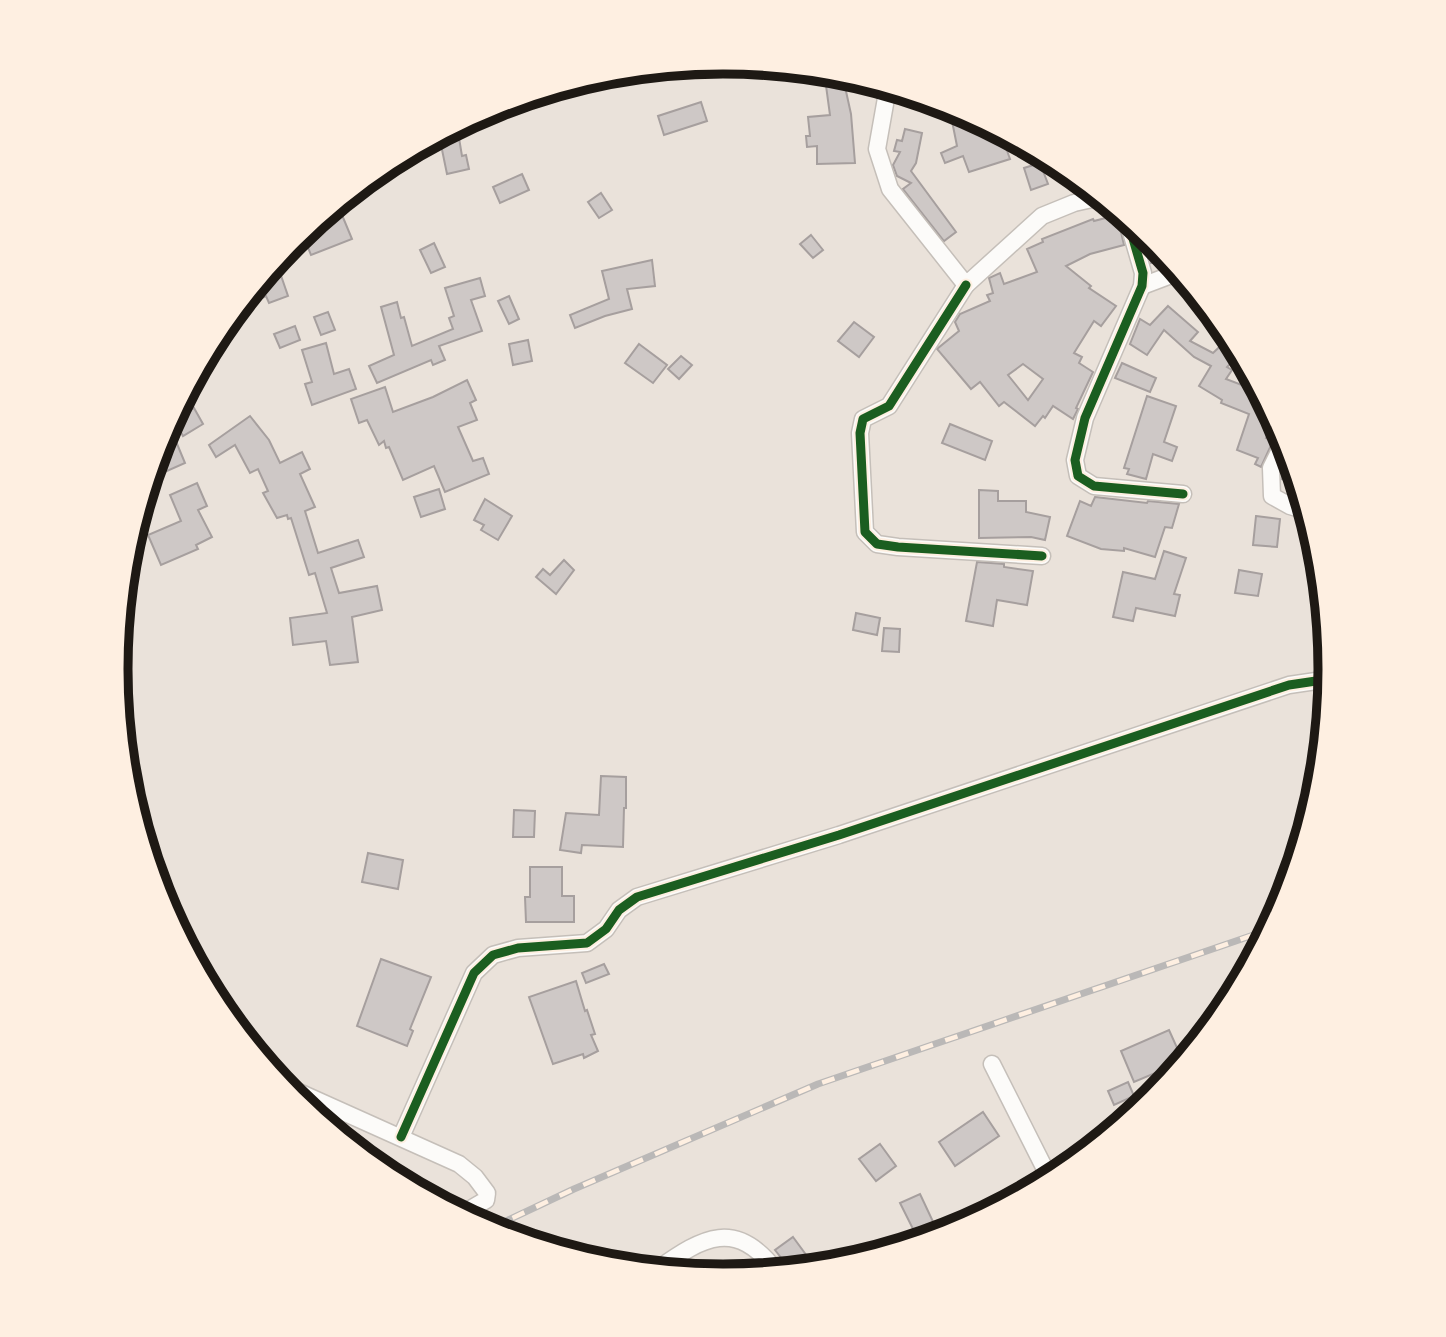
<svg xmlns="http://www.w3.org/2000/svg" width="1446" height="1337" font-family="'Public Sans',sans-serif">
  <rect width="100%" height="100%" fill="#eae2da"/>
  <g fill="#cec8c6" stroke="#a69f9e" stroke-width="2" fill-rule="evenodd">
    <path d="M824 71 842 73 851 114 855 163 817 164V146L807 147 806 136H810L808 117 830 115Z"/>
    <path d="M701 102 707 121 664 135 658 116Z"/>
    <path d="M949 106 1000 131 1010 159 969 172 963 156 945 163 941 153 957 146Z"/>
    <path d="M457 126 462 156 466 155 469 169 447 174 439 135Z"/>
    <path d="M905 129 922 133 916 163 911 171 956 232 944 241 903 189 911 183 897 176 893 165 900 152 894 151 897 140 902 141Z"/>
    <path d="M1040 163 1048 184 1031 190 1024 168Z"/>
    <path d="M522 174 529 190 500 203 493 187Z"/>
    <path d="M601 193 612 210 599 218 588 202Z"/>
    <path d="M337 203 352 239 311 255 302 232Z"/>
    <path d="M1117 215 1124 245 1090 254 1066 266 1091 286 1089 288 1116 306 1101 326 1094 321 1074 353 1082 357 1079 363 1093 372 1076 408 1078 409 1073 419 1053 406 1045 418 1043 416 1035 426 1004 402 999 406 980 382 971 389 937 349 959 331 955 322 960 314 990 301 987 295 993 293 989 278 1000 273 1004 284 1037 272 1027 249 1043 242 1042 239 1093 219 1094 221ZM1023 364 1043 379 1028 400 1008 375Z"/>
    <path d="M1141 230 1153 239 1169 259 1151 263Z"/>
    <path d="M811 235 823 250 813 258 800 244Z"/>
    <path d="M434 243 445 267 431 273 420 250Z"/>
    <path d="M652 260 655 286 627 289 632 309 605 316 575 328 570 315 609 299 602 271Z"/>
    <path d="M276 261 288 296 269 303 266 296 235 311Z"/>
    <path d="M480 278 485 296 471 300 482 331 439 346 445 360 433 365 431 360 377 383 369 366 394 355 381 307 397 302 401 318 404 317 412 346 453 329 449 318 454 316 445 288Z"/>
    <path d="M509 296 519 319 509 324 498 301Z"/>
    <path d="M1168 306 1198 332 1190 341 1213 353 1231 336 1240 354 1227 367 1232 370 1226 379 1255 390 1253 395 1265 400 1275 419 1266 438 1273 441 1261 467 1255 464 1258 458 1237 450 1249 414 1221 403 1222 400 1199 386 1211 366 1194 357 1164 330 1147 355 1130 344 1140 319 1150 325Z"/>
    <path d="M328 312 335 330 321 335 314 317Z"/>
    <path d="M854 322 874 337 859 357 838 341Z"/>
    <path d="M295 326 300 340 280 348 274 334Z"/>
    <path d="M528 340 532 361 513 365 509 344Z"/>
    <path d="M326 343 334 374 349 369 356 389 312 405 305 384 312 382 302 350Z"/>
    <path d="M639 344 667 365 653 383 625 363Z"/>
    <path d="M681 356 692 365 679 379 668 369Z"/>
    <path d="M1122 363 1156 378 1150 392 1115 378Z"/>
    <path d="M467 380 476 400 470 403 477 420 458 427 473 461 483 458 489 474 445 492 434 466 403 480 389 447 386 448 384 441 379 445 367 420 359 423 351 399 385 387 393 412 433 397Z"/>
    <path d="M1147 396 1176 406 1164 442 1177 447 1172 461 1153 454 1146 479 1127 474 1129 469 1124 468Z"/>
    <path d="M194 408 203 424 183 436 174 420Z"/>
    <path d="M250 416 269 440 280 463 302 452 310 469 300 474 315 507 305 511 318 553 358 540 364 557 331 568 339 593 377 586 382 610 352 617 358 662 330 665 326 641 293 645 290 618 327 613 315 573 309 575 291 518 288 519 287 515 277 518 263 493 268 491 258 469 250 473 235 445 216 457 209 445Z"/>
    <path d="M950 424 992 441 985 460 942 443Z"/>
    <path d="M175 439 185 463 149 479 159 446Z"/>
    <path d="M1290 454 1299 486 1282 479V470Z"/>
    <path d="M197 483 207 506 198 510 212 537 196 545 198 549 161 565 148 535 181 521 170 495Z"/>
    <path d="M439 489 445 509 421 517 414 497Z"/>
    <path d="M979 490 998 491V501H1026V512L1050 517 1045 540 1031 537 979 538Z"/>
    <path d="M1095 497 1147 503 1148 501 1179 504 1172 528 1165 527 1155 557 1124 548V551L1101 549 1067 536 1080 501 1091 506Z"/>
    <path d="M485 499 512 516 498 540 481 530 484 525 474 520Z"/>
    <path d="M1256 516 1280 519 1277 547 1253 545Z"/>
    <path d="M1164 551 1186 558 1174 594 1180 595 1175 616 1136 608 1133 621 1113 617 1123 572 1155 579Z"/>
    <path d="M564 560 574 570 556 594 536 577 543 569 550 575Z"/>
    <path d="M977 562 1004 564V567L1033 571 1027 605 997 600 993 626 966 621Z"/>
    <path d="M1239 570 1262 574 1258 596 1235 593Z"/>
    <path d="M856 613 880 618 877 635 853 630Z"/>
    <path d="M884 628 900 629 899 652 882 651Z"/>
    <path d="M601 776 626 777V808H624L623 847 582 845 581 853 560 850 566 813 599 815Z"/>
    <path d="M514 810 535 811 534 837H513Z"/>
    <path d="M368 853 403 860 398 889 362 882Z"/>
    <path d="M530 867H562V896H574V922H526L525 897H530Z"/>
    <path d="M381 959 431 977 410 1029 413 1031 407 1046 357 1026Z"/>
    <path d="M604 964 609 974 586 983 582 973Z"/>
    <path d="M576 981 585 1011 587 1010 595 1034 591 1035 598 1051 584 1058 583 1054 553 1064 529 997Z"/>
    <path d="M1169 1030 1183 1061 1179 1066 1168 1070 1167 1068 1134 1082 1121 1051Z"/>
    <path d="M1128 1082 1134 1096 1114 1105 1108 1091Z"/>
    <path d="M983 1112 999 1136 955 1166 939 1142Z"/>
    <path d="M880 1144 896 1166 876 1181 859 1159Z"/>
    <path d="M920 1194 936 1228 917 1237 900 1203Z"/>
    <path d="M793 1237 815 1267 790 1269 775 1250Z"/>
  </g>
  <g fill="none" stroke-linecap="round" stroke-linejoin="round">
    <g stroke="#c5bfb9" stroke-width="19">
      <g id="street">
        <path d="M888 87 877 149 890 189 966 285 1042 216 1074 203 1101 197"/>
        <path d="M1127 218 1143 273 1142 286 1085 418 1075 460 1078 476 1094 486 1183 494"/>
        <path d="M966 285 889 406 863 419 860 433 865 532 877 544 898 547 1042 556"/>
        <path d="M1142 286 1179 272"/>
        <path d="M1285 440 1271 468 1272 496 1290 506 1307 511"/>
        <path d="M992 1064 1050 1179"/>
        <path d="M283 1085 459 1164 475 1177 487 1193 486 1200 462 1214"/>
        <path d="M401 1137 474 973 493 955 518 948 587 943 606 929 619 910 637 897 839 835 1289 685 1316 681H1329"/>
        <path d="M658 1269C703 1237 736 1218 776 1271"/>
      </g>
    </g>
    <use href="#street" stroke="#fcfbf9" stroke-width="16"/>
    <g stroke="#bab8b7" stroke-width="7">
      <path id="rail" d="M489 1229 574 1189 818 1084 1268 930"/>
    </g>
    <use href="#rail" stroke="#feefe1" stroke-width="4.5" stroke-dasharray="13" stroke-linecap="butt"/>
    <g stroke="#feefe1" stroke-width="13">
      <g id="cycleway">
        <path d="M1127 218 1143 273 1142 286 1085 418 1075 460 1078 476 1094 486 1183 494"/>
        <path d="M966 285 889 406 863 419 860 433 865 532 877 544 898 547 1042 556"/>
        <path d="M401 1137 474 973 493 955 518 948 587 943 606 929 619 910 637 897 839 835 1289 685 1316 681H1329"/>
      </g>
    </g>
    <use href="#cycleway" stroke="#1b5e20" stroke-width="9"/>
  </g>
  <path d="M0 0H1446V1337H0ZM128 669a595 595 0 1 1 1190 0a595 595 0 1 1-1190 0Z" fill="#feefe1" fill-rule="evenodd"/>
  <path fill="none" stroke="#1e1914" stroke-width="9" d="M128 669a595 595 0 1 1 1190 0a595 595 0 1 1-1190 0Z"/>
</svg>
